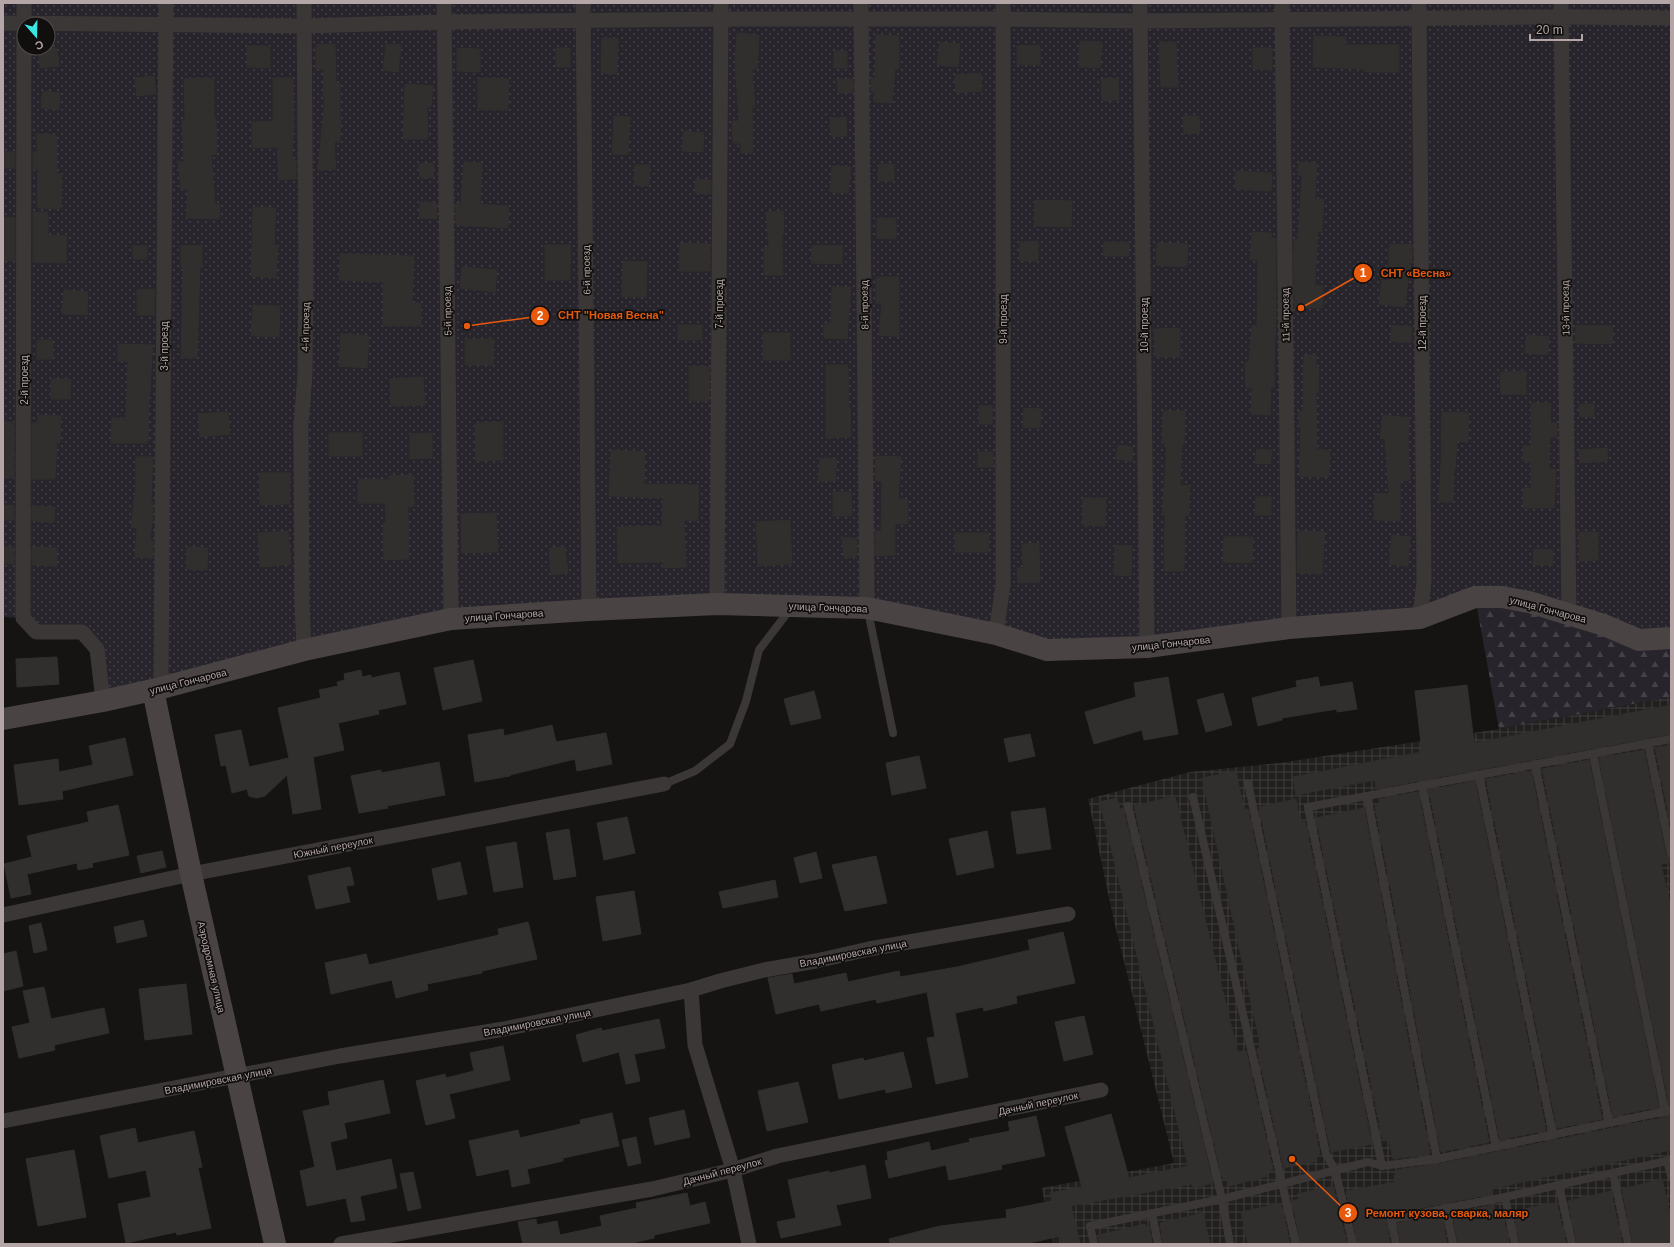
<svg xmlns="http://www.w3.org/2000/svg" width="1674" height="1247" font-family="Arial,sans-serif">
  <defs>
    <pattern id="industrial-grid" width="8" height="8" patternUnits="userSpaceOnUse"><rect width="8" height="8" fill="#22201f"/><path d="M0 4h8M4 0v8" fill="none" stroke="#403d3d"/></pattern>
    <pattern id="forest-firs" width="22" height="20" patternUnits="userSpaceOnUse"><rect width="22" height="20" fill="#27242c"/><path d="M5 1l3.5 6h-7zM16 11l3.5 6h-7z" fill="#444148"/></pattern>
    <pattern id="garden-dots" width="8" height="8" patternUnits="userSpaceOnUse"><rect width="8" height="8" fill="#27242c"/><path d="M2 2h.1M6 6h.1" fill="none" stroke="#444148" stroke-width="1.8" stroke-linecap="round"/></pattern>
  </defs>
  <rect width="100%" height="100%" fill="#151413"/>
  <path fill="url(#industrial-grid)" d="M1671 697V1244H1053L1042 1188 1174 1163 1114 921 1088 799 1190 772 1280 763 1499 729Z"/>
  <path fill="url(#forest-firs)" d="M1475 597 1671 638V697L1499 729Z"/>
  <path fill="url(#garden-dots)" fill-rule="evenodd" d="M3 3H1671V638L1502 597 1420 618 1047 650 867 608 451 619 103 701 97 649 82 632H36L23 618 3 617ZM24 24H48V48H24Z"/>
  <g fill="#312f2e" stroke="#312e2d">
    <path d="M737 33 759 35 757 69H752L755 107H752L753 153H741V143H733L732 121H739L735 64Z"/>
    <path d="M876 35 899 36V69H895L892 103 874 102 875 92H871V78H875Z"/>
    <path d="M1314 36 1346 37 1345 45H1399V72H1364V69L1313 67Z"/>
    <path d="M602 38 618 39 617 74 601 73Z"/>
    <path d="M1080 41 1102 42 1100 68 1079 67Z"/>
    <path d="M940 42 960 44 958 67 937 65Z"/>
    <path d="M1159 42H1176L1178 87H1161Z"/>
    <path d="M335 44 336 83H340V119H341L340 142H334L336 169 318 170 325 97H323L324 69H316V45Z"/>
    <path d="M386 44 401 45 398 72 383 70Z"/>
    <path d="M1040 45V65H1017V46Z"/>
    <path d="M247 46H270V68L247 67Z"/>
    <path d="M38 48H57L59 66 40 68Z"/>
    <path d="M457 48 480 49V72L457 71Z"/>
    <rect x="556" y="48" width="14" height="19"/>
    <path d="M1253 48H1272V70L1253 69Z"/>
    <rect x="834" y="51" width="13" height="17"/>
    <path d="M981 73 982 91 956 93 955 75Z"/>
    <path d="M154 76 156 94 137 96 135 78Z"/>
    <path d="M214 78V119H216L217 154 211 155 215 204H220L219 219 186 218 188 189 181 190 178 162H184L182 120H185L184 79Z"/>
    <path d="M273 78H293L294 122 292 160H296V179L279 180 277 147 252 148V122L273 121Z"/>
    <path d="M478 78 509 79 508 110H478Z"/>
    <path d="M1118 78 1119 100 1102 101 1101 79Z"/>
    <path d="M837 79H853V93H838Z"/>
    <path d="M405 84 433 86 431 107H427L428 139H403Z"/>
    <path d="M43 91 60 93 59 110 41 108Z"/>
    <path d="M614 116 630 117 628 155 612 154Z"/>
    <path d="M1183 116H1199L1200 133 1184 134Z"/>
    <path d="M846 117 847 136 831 137 830 118Z"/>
    <path d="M684 131 704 133 703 152 682 151Z"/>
    <path d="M37 134 57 135V174H62L61 209 37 208 38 169H33V152H37Z"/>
    <rect x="4" y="152" width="11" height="16"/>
    <path d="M464 162 482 163 480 204 509 206 508 228 456 225 455 203H461Z"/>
    <path d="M1299 162 1317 163 1315 199H1324L1322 232 1318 231 1315 286H1323V308H1294V239L1298 240 1302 175H1298Z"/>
    <path d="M433 163 434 177 420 178 419 164Z"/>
    <path d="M879 164H894V181H878Z"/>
    <path d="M635 165H650L649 186 634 185Z"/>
    <path d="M832 166 851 167 848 193 830 192Z"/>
    <path d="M1236 171 1272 173 1271 191 1235 189Z"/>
    <path d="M695 179 711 180V194L695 193Z"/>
    <path d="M1035 200 1072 201 1071 227 1034 226Z"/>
    <path d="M420 202 437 203V219L419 218Z"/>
    <path d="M253 207 276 208 274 245H278L276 278 251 276Z"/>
    <path d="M783 211 784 234H782L783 275H764V248L769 247 766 212Z"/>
    <path d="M33 212H48V235L67 236 66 263 33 262Z"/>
    <path d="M3 217 15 218V261H3Z"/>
    <path d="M877 218H896V239L877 238Z"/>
    <path d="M1252 232 1272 233 1271 238H1276V316L1274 368V387H1271L1270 415 1251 414 1252 388H1246L1245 362H1249L1252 326H1257L1258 260H1250Z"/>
    <path d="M1038 241V261H1019L1020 242Z"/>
    <path d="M1104 242H1129V256H1103Z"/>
    <path d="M680 243 710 244V271H679Z"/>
    <path d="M1157 243 1188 244 1187 267 1156 265Z"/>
    <path d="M1412 244V263H1410L1405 307 1379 304 1382 280 1389 281V245Z"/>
    <path d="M202 245V267H200L197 358H181L183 267H181V246Z"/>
    <path d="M545 245H571L570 280H545Z"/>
    <path d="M812 245 843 246 842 264 811 263Z"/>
    <rect x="133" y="246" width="14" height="13"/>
    <path d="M340 254 414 256 412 303H421V326H383V282L339 280Z"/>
    <path d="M623 261 647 262 646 297H622Z"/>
    <path d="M462 267 497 270 495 292 460 288Z"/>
    <path d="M876 277H899V337L879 335 882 303H876Z"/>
    <path d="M832 287H851L847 339 824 338V323H831Z"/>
    <path d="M155 289 154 315H137V290Z"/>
    <path d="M64 290 88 292 87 315 62 314Z"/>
    <path d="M253 305 280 306 279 337 251 336Z"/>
    <rect x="678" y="325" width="24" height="15"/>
    <path d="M1392 325 1412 327 1411 343 1390 341Z"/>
    <path d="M1576 325 1613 326 1612 344 1575 343Z"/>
    <path d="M1180 328V357H1155L1154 329Z"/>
    <rect x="763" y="333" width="27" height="27"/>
    <path d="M341 334 369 336 367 368 339 366Z"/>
    <path d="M1527 335 1549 337 1548 355 1525 353Z"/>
    <path d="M465 339H494L493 365H465Z"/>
    <rect x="37" y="340" width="16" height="19"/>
    <path d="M118 344 153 345 149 402 148 443H111L112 418H126L128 361H118Z"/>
    <path d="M1304 355H1316V367H1319L1318 393H1316L1317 450H1330L1329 477 1299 476 1301 427H1299V411H1303Z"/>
    <path d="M826 365H848L849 407H850L851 437 826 438Z"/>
    <path d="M689 366 710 367 709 401H689Z"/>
    <path d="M1526 371V394L1501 395 1500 372Z"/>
    <path d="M423 377 425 405 391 406 390 379Z"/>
    <path d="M51 379H71L70 399H51Z"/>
    <path d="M1531 403H1551L1550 423H1557V437H1550L1549 469H1556L1554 508H1523V488H1531V462L1523 461V446H1531Z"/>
    <path d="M1579 404H1594V417H1580Z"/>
    <rect x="979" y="406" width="13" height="18"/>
    <path d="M1024 408 1041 409 1040 428 1023 427Z"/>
    <path d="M1163 411H1185L1184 444H1182L1180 485 1190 486 1189 516 1185 515 1184 571H1164L1165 515H1162L1167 444H1162Z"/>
    <path d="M228 412 230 434 200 437 198 414Z"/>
    <path d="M1442 412 1469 413 1468 442 1457 441 1455 470H1454L1453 502H1439L1442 441H1441Z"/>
    <path d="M38 415 61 416 60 442H57L55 479H32V423H38Z"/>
    <path d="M1383 415 1410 418 1408 439 1410 480 1400 481V521L1374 520 1375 493 1389 494 1385 439 1380 438Z"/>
    <rect x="3" y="422" width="11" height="56"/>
    <path d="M503 422V460L476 461 475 423Z"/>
    <rect x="329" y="433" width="33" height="23"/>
    <path d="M432 433V458L410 459V434Z"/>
    <path d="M1118 445 1133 447 1132 461 1116 459Z"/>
    <path d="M1607 448 1608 461 1580 463 1579 450Z"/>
    <path d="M1257 449 1272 450 1270 464 1255 463Z"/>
    <path d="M611 450 645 452 644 484 699 485 698 521 684 520 686 567 663 568V562L618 563 617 527 662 526 663 498 609 496Z"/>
    <rect x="978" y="452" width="15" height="15"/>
    <path d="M876 456 901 457 898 499 908 500V524L895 523V555L875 556V531H881L882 481 875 480Z"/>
    <path d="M136 457H153L151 502H153V513L150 540H153V558L135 557 137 528 131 527 136 486Z"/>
    <path d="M820 458 837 459 835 481H818Z"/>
    <path d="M259 473H290V504L260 505Z"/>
    <path d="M413 475 414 506H408L409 559 384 560 383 523 386 522 385 503H357L359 479 389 480V476Z"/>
    <path d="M833 492H851L852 516H833Z"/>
    <path d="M1256 497H1271V515H1255Z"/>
    <path d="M1083 498H1106L1105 526 1082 525Z"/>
    <path d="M3 505 14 506V520H3Z"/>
    <path d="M32 506 55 507 54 522 32 521Z"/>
    <path d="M496 513 498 552 462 553 461 514Z"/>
    <path d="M790 520 792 564 758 566 756 522Z"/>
    <path d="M288 531 291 564 260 567 258 533Z"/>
    <path d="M1298 531 1325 532 1322 574 1297 573Z"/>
    <path d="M1579 532H1598V560L1579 561Z"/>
    <rect x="955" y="533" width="34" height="19"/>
    <path d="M1392 535 1410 537 1408 566 1389 564Z"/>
    <path d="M1224 537H1253L1252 563 1223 562Z"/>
    <path d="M842 538H857V557L844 558Z"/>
    <path d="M1039 543 1040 582 1018 583 1017 568H1023L1022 544Z"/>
    <path d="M1115 545 1132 546 1131 576 1114 575Z"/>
    <path d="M3 547H14V564L3 563Z"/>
    <path d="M32 547 57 548V566L32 565Z"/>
    <path d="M187 547 208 548 207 570 186 569Z"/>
    <path d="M565 547 568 573 551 575 549 548Z"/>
    <path d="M1534 549 1553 550V565H1533Z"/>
    <path d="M57 657 59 684 17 687 16 659Z"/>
    <path d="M473 660 482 701 443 710 434 668Z"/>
    <path d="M361 670 362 677 371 675V678L399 672 406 704 378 710 379 714 338 723 344 750 313 757 321 809 293 814 287 775 265 796 256 798 249 796 247 789 232 793 226 765 221 766 215 735 241 730 249 767 289 758 278 708 321 698 319 690 338 686 337 682 345 680 344 674Z"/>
    <path d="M1168 677 1178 734 1144 740 1142 730 1094 744 1085 712 1136 697 1134 683Z"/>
    <path d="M1318 677 1320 687 1352 682 1357 709 1337 712V709L1282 718V720L1258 726 1252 698 1297 687 1296 681Z"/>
    <path d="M1467 685 1474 743 1671 705V734L1376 789 1375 780 1296 795 1293 777 1422 752 1415 691Z"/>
    <path d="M814 691 821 718 791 725 784 699Z"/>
    <path d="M1223 693 1232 725 1206 732 1197 700Z"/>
    <path d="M552 725 556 742 606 733 612 764 577 771 575 759 510 775V776L475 782 468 735 503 729 504 736Z"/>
    <path d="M1030 734 1035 756 1009 762 1004 739Z"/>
    <path d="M125 738 133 775 62 791 63 799 19 805 14 765 58 759 59 772 93 765 89 746Z"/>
    <path d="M1671 745V827L1655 748Z"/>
    <path d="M1644 750 1666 855 1667 858 1671 859V863L1661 864 1671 911V1105H1669L1599 758Z"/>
    <path d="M919 756 926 788 892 795 886 763Z"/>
    <path d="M1589 760 1659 1107 1613 1116 1542 769Z"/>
    <path d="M439 762 445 795 387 806 388 808 359 813 351 776 381 770V773Z"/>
    <path d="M1236 771 1244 810 1248 809 1320 1154 1316 1155 1317 1161 1284 1168 1257 1049 1261 1048 1202 778Z"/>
    <path d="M1531 771 1602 1119 1557 1128 1486 779Z"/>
    <path d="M1475 781 1546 1130 1500 1140 1429 790Z"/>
    <path d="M1418 792 1489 1142 1441 1152 1375 806 1380 805 1379 799Z"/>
    <path d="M1175 796 1238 1053 1246 1051 1273 1170 1266 1171 1268 1176 1229 1186 1227 1180 1223 1181 1134 806Z"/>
    <path d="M1117 798 1120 809 1123 808 1213 1183 1193 1188 1192 1184 1071 1206 1080 1244H1062L1060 1236 1025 1244H890L889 1239 940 1226 1007 1218 1006 1210 1052 1201 1050 1193 1082 1187 1065 1127 1111 1114 1129 1178 1188 1166 1100 802Z"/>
    <path d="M1296 799 1300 822 1305 821 1372 1144 1331 1152 1259 807Z"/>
    <path d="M118 805 129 855 92 863 93 867 78 870 77 863 27 874 31 894 11 898 4 864 32 857 27 836 89 822 87 812Z"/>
    <path d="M1045 808 1051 849 1017 854 1011 812Z"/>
    <path d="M1364 808 1430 1154 1393 1159 1389 1140 1383 1141 1316 818Z"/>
    <path d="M627 817 635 853 604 860 597 823Z"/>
    <path d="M569 829 576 876 554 880 546 833Z"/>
    <path d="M987 831 994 867 957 875 949 839Z"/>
    <path d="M516 842 523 887 494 892 486 847Z"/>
    <path d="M162 851 166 867 141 873 137 856Z"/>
    <path d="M816 852 822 878 800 883 794 858Z"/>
    <path d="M876 856 887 903 845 911 832 865Z"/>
    <path d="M460 862 467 894 438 900 432 869Z"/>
    <path d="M350 867 354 885 346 886 350 902 316 909 308 876Z"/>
    <path d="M775 880 778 897 723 908 719 892Z"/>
    <path d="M634 891 641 934 603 941 596 897Z"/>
    <path d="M143 920 147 936 117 943 114 927Z"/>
    <path d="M528 922 537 959 482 971V973L427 984 428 990 396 998 392 980 331 994 325 963 366 954 369 965 499 935 498 929Z"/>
    <path d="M41 923 47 950 34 953 29 926Z"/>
    <path d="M1063 932 1075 983 1016 996 1017 1003 984 1011 983 1007 955 1013 968 1077 936 1084 927 1038 935 1037 927 992 877 1003 876 999 821 1011 819 1004 776 1014 768 978 792 974 794 984 846 973 848 982 899 971 900 977 957 967 1030 950 1028 940Z"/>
    <path d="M16 951 23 986 3 991V954Z"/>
    <path d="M186 984 192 1034 145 1040 139 989Z"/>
    <path d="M44 987 51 1019 104 1008 109 1033 54 1045 55 1050 19 1058 12 1027 30 1023 23 991Z"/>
    <path d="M1084 1016 1093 1054 1064 1061 1055 1022Z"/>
    <path d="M659 1019 665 1048 634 1054 640 1081 626 1084 619 1052 583 1062 576 1035 601 1028 602 1031Z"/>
    <path d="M503 1046 510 1080 449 1094 455 1118 426 1125 416 1081 445 1074 446 1078 474 1071 470 1053Z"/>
    <path d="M903 1052 912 1087 886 1093 885 1089 839 1099 832 1065 863 1058 864 1061Z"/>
    <path d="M383 1080 390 1113 344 1123 347 1138 330 1142 336 1171 391 1159 397 1188 360 1196 365 1220 351 1222 346 1198 307 1206 300 1171 315 1167 303 1111 330 1105 328 1092Z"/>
    <path d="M798 1082 808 1122 767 1131 758 1091Z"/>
    <path d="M684 1110 690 1137 655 1145 649 1118Z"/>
    <path d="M612 1113 619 1146 563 1158V1161L527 1169 530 1183 512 1187 509 1169 477 1176 469 1141 518 1130 520 1138 581 1124 580 1120Z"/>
    <path d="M1036 1116 1045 1156 1001 1165 1002 1169 949 1180 946 1165 889 1178 885 1161 888 1160 887 1152 929 1142 931 1151 970 1142 969 1139 1010 1131 1008 1122Z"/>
    <path d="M1671 1116V1150L1491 1189 1492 1194 1390 1214 1387 1215 1386 1220 1390 1244H1358L1346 1191 1395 1182 1394 1175H1396L1395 1170 1438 1164Z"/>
    <path d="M135 1128 138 1143 194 1131 202 1167 198 1168 211 1228 177 1235 176 1232 126 1243 118 1204 151 1197 146 1170 109 1178 100 1136Z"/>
    <path d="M636 1137 641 1163 628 1166 622 1140Z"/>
    <path d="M74 1150 86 1217 38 1226 26 1159Z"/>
    <path d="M865 1165 871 1198 836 1205 841 1225 781 1238 777 1222 796 1218 788 1180 829 1171V1173Z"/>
    <path d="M413 1172 421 1208 408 1211 400 1174Z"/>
    <path d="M1662 1179 1671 1218V1244H1633L1622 1189Z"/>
    <path d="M1333 1186 1347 1244H1301L1292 1201 1299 1199 1297 1194Z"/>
    <path d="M1611 1191 1622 1244H1577L1568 1201Z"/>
    <path d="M687 1193 690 1206 705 1202 710 1223 654 1235V1238L628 1244H523L518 1222 536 1219 537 1225 557 1221 560 1235 602 1226 600 1216 637 1208 636 1203Z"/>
    <path d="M1281 1203 1290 1244H1248L1241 1212Z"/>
    <path d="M1552 1203 1553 1205 1557 1204 1566 1244H1520L1514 1211Z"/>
    <path d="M1494 1205 1496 1215 1503 1214 1509 1244H1458L1452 1213Z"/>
    <path d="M1203 1213 1210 1244H1163L1160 1223Z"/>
    <path d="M1442 1215 1447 1244H1401L1397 1223Z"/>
    <path d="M1145 1224V1226H1149L1152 1244H1099L1098 1235Z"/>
  </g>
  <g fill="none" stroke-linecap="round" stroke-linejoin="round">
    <g stroke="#3b3736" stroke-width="8">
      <path d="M868 611 893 733"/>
      <path d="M1648 743 1671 854"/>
      <path d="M1593 754 1665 1111"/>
      <path d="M1535 764 1609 1123"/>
      <path d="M1479 775 1553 1135"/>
      <path d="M1248 783 1326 1154 1335 1170 1353 1244"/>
      <path d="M664 784 695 771 730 744 746 701 759 650 791 608"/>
      <path d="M1422 785 1496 1147"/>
      <path d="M1367 796 1437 1159"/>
      <path d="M1193 797 1296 1244"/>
      <path d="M1128 806 1222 1199 1230 1244"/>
      <path d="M1667 1161 1671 1176"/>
      <path d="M1382 1166 1308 807 1671 739"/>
      <path d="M1613 1173 1628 1244"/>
      <path d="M1559 1185 1572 1244"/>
      <path d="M1505 1197 1515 1244"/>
      <path d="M1446 1209 1453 1244"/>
      <path d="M1152 1213 1158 1244"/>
      <path d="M1094 1244 1090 1226 1222 1199 1368 1162 1382 1166 1437 1159 1671 1110"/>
      <path d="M1396 1244 1391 1219 1505 1197 1671 1160"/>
    </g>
    <g stroke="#3b3736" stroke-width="15">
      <path d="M24 3 23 618 36 632H82L97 649 103 701"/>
      <path d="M304 3 306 274 305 374 301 426 302 604 304 650"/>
      <path d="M444 3 451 619"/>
      <path d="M583 3 589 610"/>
      <path d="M861 3 867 608"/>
      <path d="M1140 3 1147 647"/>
      <path d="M1282 3 1289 628"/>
      <path d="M1419 3 1424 581 1420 618"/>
      <path d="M1561 3 1569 614"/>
      <path d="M3 23 304 26 444 22 721 19H1004L1141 21 1561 17 1671 18"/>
      <path d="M717 604 721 3"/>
      <path d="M996 634 1003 585V3"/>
      <path d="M161 688 166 3"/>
      <path d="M3 915 191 874 664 784"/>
      <path d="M691 990 695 1045 733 1170 749 1244"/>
      <path d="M3 1121 340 1056 504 1029 691 990 720 981 764 970 816 961 869 949 1068 914"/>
      <path d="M341 1244 652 1189 733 1170 777 1156 1101 1090"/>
    </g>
    <g stroke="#494343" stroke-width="22">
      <path d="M153 690 191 874 275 1244"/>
      <path d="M3 719 103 701 161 688 304 650 451 619 589 610 717 604 867 608 996 634 1047 650 1147 647 1289 628 1420 618 1475 597H1502L1529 602 1604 625 1639 640 1671 638"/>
    </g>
  </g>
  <g text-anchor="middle" stroke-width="3.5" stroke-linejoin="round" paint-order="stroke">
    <g font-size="10" fill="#b4a6a6" stroke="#100f0e">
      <text transform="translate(586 270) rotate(-91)" y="4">6-й проезд</text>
      <text transform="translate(719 304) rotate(-90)" y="4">7-й проезд</text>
      <text transform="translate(864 305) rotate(-91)" y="4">8-й проезд</text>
      <text transform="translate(1565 308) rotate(-91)" y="4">13-й проезд</text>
      <text transform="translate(447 311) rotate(-91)" y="4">5-й проезд</text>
      <text transform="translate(1285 315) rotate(-91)" y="4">11-й проезд</text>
      <text transform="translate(1003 319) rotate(-90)" y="4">9-й проезд</text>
      <text transform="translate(1422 323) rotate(-90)" y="4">12-й проезд</text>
      <text transform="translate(1144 325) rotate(-90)" y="4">10-й проезд</text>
      <text transform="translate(305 327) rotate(-89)" y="4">4-й проезд</text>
      <text transform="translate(164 346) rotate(-90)" y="4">3-й проезд</text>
      <text transform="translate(24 380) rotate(-90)" y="4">2-й проезд</text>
      <text transform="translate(828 607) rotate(2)" y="4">улица Гончарова</text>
      <text transform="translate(1548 609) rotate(15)" y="4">улица Гончарова</text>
      <text transform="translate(504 615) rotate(-4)" y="4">улица Гончарова</text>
      <text transform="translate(1171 643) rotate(-6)" y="4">улица Гончарова</text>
      <text transform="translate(188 681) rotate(-14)" y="4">улица Гончарова</text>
      <text transform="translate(333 847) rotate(-11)" y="4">Южный переулок</text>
      <text transform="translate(853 953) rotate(-11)" y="4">Владимировская улица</text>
      <text transform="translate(212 967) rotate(77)" y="4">Аэродромная улица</text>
      <text transform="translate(537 1022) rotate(-11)" y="4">Владимировская улица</text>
      <text transform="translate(218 1080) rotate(-11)" y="4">Владимировская улица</text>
      <text transform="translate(1038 1103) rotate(-12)" y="4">Дачный переулок</text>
      <text transform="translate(722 1171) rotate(-15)" y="4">Дачный переулок</text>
    </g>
  </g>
  <path fill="none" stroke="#e8590c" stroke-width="1.5" d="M1301 308L1363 273M467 326L540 316M1292 1159L1348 1213"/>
  <g fill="#e8590c" stroke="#100f0e" stroke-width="1.5">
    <circle cx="1301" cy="308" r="4"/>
    <circle cx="467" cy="326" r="4"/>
    <circle cx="1292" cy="1159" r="4"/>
    <circle cx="1363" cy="273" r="10"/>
    <circle cx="540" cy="316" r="10"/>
    <circle cx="1348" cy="1213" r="10"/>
  </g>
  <g font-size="12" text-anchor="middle" font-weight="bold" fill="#fff">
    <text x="1363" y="277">1</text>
    <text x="540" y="320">2</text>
    <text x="1348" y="1217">3</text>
  </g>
  <g font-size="11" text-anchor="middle" font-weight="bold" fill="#e8590c" stroke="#100f0e" stroke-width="3.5" stroke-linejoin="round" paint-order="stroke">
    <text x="1416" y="277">СНТ «Весна»</text>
    <text x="611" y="319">СНТ "Новая Весна"</text>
    <text x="1447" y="1217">Ремонт кузова, сварка, маляр</text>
  </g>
  <rect width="1674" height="1247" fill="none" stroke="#b4a6a6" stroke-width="8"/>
  <g transform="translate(36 36) rotate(160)"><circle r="19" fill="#100f0e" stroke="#524b4b"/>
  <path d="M0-3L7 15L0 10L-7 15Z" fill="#3ae6e3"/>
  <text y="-6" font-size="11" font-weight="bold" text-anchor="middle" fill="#b4a6a6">С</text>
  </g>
  <path d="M1530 34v6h52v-6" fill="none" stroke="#b4a6a6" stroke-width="2"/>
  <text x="1536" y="34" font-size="12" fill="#b4a6a6" stroke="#100f0e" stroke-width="3" paint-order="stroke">20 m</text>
</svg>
